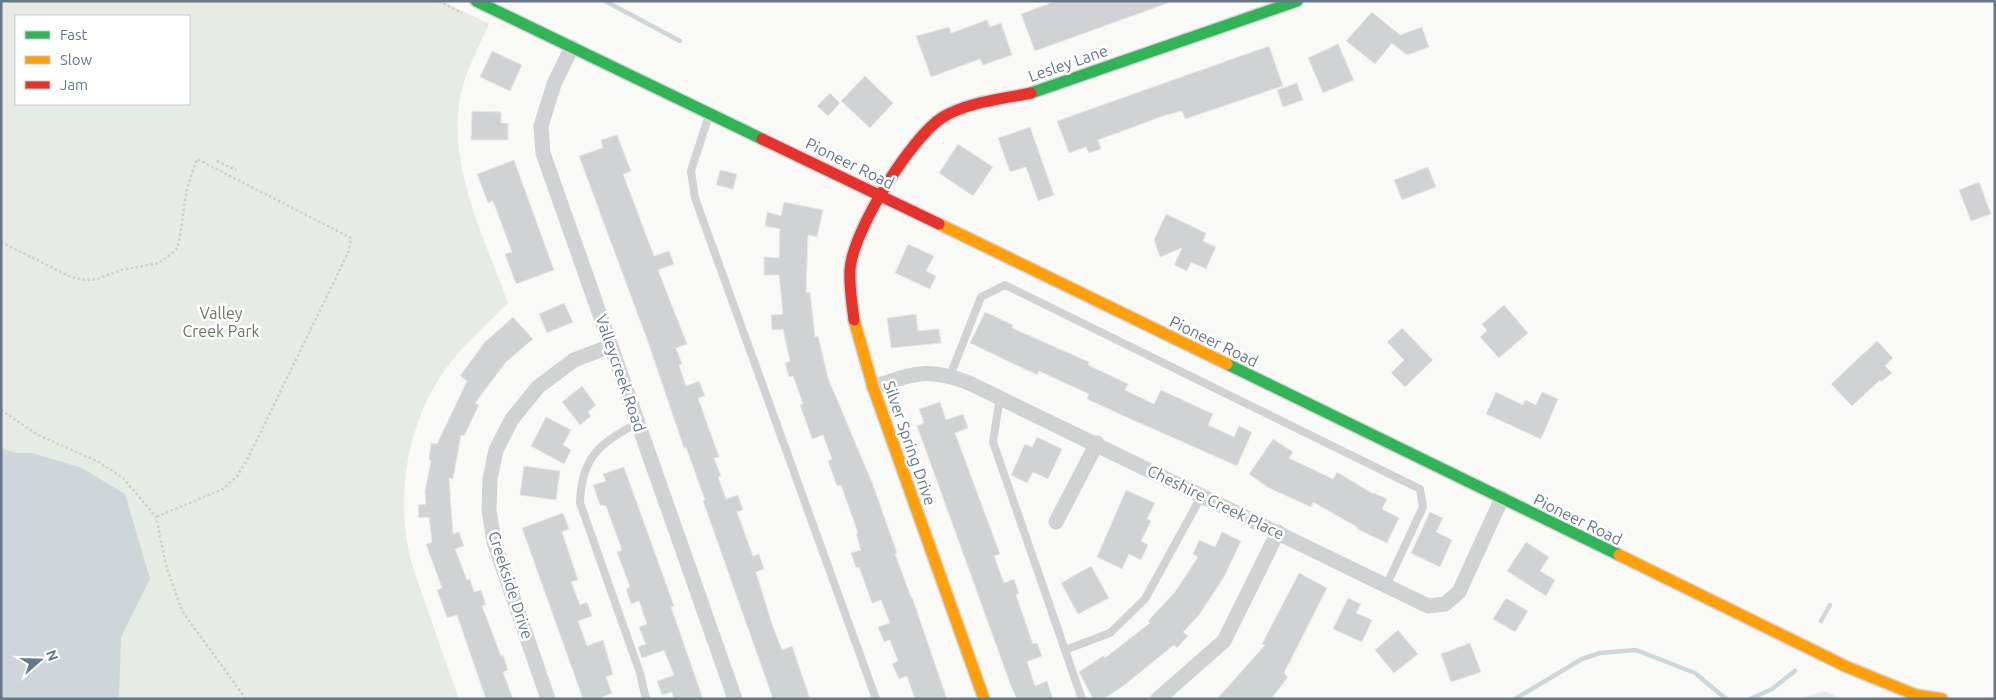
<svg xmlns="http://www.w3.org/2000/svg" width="1996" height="700" font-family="Ubuntu,sans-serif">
  <rect width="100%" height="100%" fill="#f9f9f8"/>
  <g fill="#e7ebe5" fill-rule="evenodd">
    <path d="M1 1H442L489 24C478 49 465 72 460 98 448 168 485 239 508 303 488 323 468 341 450 363 411 413 396 486 408 547 411 566 419 584 425 602 436 634 447 666 459 699H1ZM16 16H189V104H16Z"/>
    <path d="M1825 691 1841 699H1797Z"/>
  </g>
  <path fill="#cfd6da" d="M1 448 16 453H32L82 468 125 494 150 579 121 637 119 699H1Z"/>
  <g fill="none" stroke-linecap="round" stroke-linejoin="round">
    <g stroke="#cfd6da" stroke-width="4.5">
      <path d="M605 1 680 41"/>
      <path d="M1821 621 1830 605"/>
      <path d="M1515 699 1582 659 1600 653 1636 650 1695 673 1726 699"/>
      <path d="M1750 699 1772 689 1795 671"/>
    </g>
  </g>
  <g fill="#d0d2d3" stroke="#e8e8e8">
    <path d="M1056 1H1168V3L1035 51 1021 14Z"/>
    <path d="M1372 12 1400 35 1422 27 1429 47 1407 55 1392 43 1375 64 1346 41Z"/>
    <path d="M987 20 990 27 1001 23 1012 55 983 65 980 59 931 77 916 36 949 27 951 33Z"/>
    <path d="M1338 44 1354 80 1323 93 1308 58Z"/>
    <path d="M1269 46 1283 86 1185 119 1182 111 1163 116 1098 140 1101 149 1089 153 1086 147 1069 153 1057 121Z"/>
    <path d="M492 51 522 65 510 91 480 77Z"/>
    <path d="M865 76 893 103 870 128 841 101Z"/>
    <path d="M1297 83 1303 100 1283 107 1277 90Z"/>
    <path d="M830 93 840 103 828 116 817 106Z"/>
    <path d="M472 111 501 112V123H508V140H471Z"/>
    <path d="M1030 127 1054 195 1038 201 1026 167 1010 172 998 138Z"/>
    <path d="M617 135 631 171 623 174 654 256 669 251 674 264 658 270 687 344 676 348 682 364 679 365 686 386 699 381 705 396 698 398 719 457 714 458 721 476 718 477 726 499 738 495 743 510 737 512 753 556 759 554 764 569 756 572 772 624 782 650 792 646 810 699H773L703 501 705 500 686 447 684 448 648 342 579 156 603 148 601 140Z"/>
    <path d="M958 144 993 167 973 196 939 173Z"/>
    <path d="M514 160 554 270 516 284 505 254 512 252 493 201 488 203 477 174Z"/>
    <path d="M1428 167 1436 187 1402 200 1394 180Z"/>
    <path d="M720 170 737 174 733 189 716 185Z"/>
    <path d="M1979 182 1991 214 1971 221 1959 190Z"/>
    <path d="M784 202 823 210 817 237 808 235 806 293 810 292 815 337 818 336 828 378 873 485 897 553 895 554 911 597H912L947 699H915L907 676 899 679 892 664 898 661 890 640 884 642 878 627 890 623 881 600 872 603 859 567 856 568 851 553 861 550 856 534 858 533 841 485 837 486 828 461 832 459 823 435 812 439 800 405 803 404 793 376 789 377 785 363 790 361 783 329 772 330 771 315 783 314 779 275H764V257L779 258 780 229 765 226 767 212 781 216Z"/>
    <path d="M1166 214 1206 233 1203 241 1216 247 1206 269 1191 262 1187 271 1174 265 1182 248 1160 257 1154 240Z"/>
    <path d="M908 244 934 256 926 271 936 276 930 289 895 273Z"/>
    <path d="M564 303 573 322 547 333 539 314Z"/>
    <path d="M1504 305 1528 333 1499 358 1480 337 1487 331 1482 324Z"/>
    <path d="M985 312 1013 325 1012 328 1089 362 1088 365 1128 384 1125 390 1154 404 1161 390 1213 414 1208 425 1234 437 1239 426 1252 432 1237 466 1115 412 1087 399 1089 394 1039 371 1037 375 970 343Z"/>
    <path d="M916 314 918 331 939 329 941 343 891 348 887 318Z"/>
    <path d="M513 317 533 339 506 362 475 403 479 405 464 436 461 435 453 479 449 478 453 534 459 532 464 546 455 549 467 580 470 579 474 592 481 590 486 605 482 606 501 656 503 655 508 670 503 672 513 699H486L457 615 447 618 437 590 442 588 426 544 432 542 429 517 419 518 418 505 426 504 425 491 431 461 429 460 431 443 437 444 467 381 460 376 484 343Z"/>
    <path d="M1402 328 1433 360 1405 387 1391 373 1404 360 1387 342Z"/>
    <path d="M1877 341 1893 358 1885 366 1892 373 1881 382 1880 380 1852 406 1831 384Z"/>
    <path d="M582 386 596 405 588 412 591 416 580 425 562 402Z"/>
    <path d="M1496 392 1523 405 1525 400 1536 405 1542 392 1558 399 1541 439 1486 414Z"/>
    <path d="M940 402 946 420 963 414 968 428 955 433 1000 554 994 556 1004 583 1014 579 1019 593 1016 595 1033 644 1037 643 1042 656 1027 662 1035 686 1047 681 1053 699H1017L1011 686 917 426 924 423 919 409Z"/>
    <path d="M546 417 571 430 563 445 571 450 564 464 531 446Z"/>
    <path d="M1037 437 1062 449 1048 479 1033 472 1027 483 1011 475 1025 444 1032 447Z"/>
    <path d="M1273 439 1293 452 1289 458 1333 479 1337 472 1373 494 1374 493 1387 499 1382 509 1399 518 1387 543 1357 529V527L1313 502 1311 507 1269 488 1249 474Z"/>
    <path d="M524 466 560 471 556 500 520 495Z"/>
    <path d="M624 467 674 606 671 607 703 699H674L672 692 662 695 657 681 674 675 664 650 642 658 638 647 646 644 639 627 647 624 639 601 631 604 626 589 630 587 617 552 622 550 606 506 600 505 593 485 606 481 603 474Z"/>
    <path d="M1126 490 1155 503 1147 519 1151 521 1141 541 1148 545 1141 560 1129 554 1122 569 1097 557Z"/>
    <path d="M1430 512 1443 518 1436 532 1452 540 1440 567 1411 553Z"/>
    <path d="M563 513 569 529 562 532 578 580 571 582 580 605 587 602 592 616 578 621 587 646 603 640 613 674 606 677 612 693 597 699H583L522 528Z"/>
    <path d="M1222 532 1241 541 1224 577 1199 615 1183 632 1188 636 1177 648 1174 645 1122 687 1103 699H1093L1079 672 1103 656 1105 658 1150 623 1148 621 1175 592 1198 557 1193 554 1199 540 1215 547Z"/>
    <path d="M1526 542 1549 557 1540 571 1555 580 1546 596 1507 571Z"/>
    <path d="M1091 566 1109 598 1078 614 1061 583Z"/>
    <path d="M1299 573 1327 588 1284 673 1288 677 1271 699H1217L1265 645 1262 644Z"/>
    <path d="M1348 598 1361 604 1356 613 1372 620 1362 642 1333 629Z"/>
    <path d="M1506 598 1528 611 1515 632 1493 619Z"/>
    <path d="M1398 630 1418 654 1394 673 1375 650Z"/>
    <path d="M1470 643 1481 672 1451 682 1441 654Z"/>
  </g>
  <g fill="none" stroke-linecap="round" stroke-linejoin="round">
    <g stroke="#d5d5d6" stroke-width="14">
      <g id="fast">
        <path d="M476 1 762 139"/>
        <path d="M1031 93 1297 1"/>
        <path d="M1227 364 1619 555"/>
      </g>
    </g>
    <g stroke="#d5d5d6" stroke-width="14">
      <g id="slow">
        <path d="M939 224 1227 364"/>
        <path d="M854 320 873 387 984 699"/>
        <path d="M1619 555 1847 667 1916 695 1942 699"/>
      </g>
    </g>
    <g stroke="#d5d5d6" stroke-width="14">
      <g id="jam">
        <path d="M762 139 939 224"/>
        <path d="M854 320C852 304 849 286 850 270 852 232 911 137 943 117 968 102 1003 99 1031 93"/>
      </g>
    </g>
    <g stroke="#cececf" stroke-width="2.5" stroke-dasharray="2.5 2.5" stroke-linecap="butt">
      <path d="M439 1 462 13"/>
      <path d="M217 161 236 170"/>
      <path d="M1 242 71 277 86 280 97 279 122 270 159 263 176 250 179 242 187 188 197 159 351 238 348 253 248 458 237 476 223 489 156 517"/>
      <path d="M1 410 38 435 97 461 123 478 156 517 166 565 182 611 246 699"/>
    </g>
    <g stroke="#d1d2d3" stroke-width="8">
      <path d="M709 115 691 171 695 198 876 699"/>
      <path d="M950 376 981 297 1005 285 1420 489 1423 507 1386 586"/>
      <path d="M1000 397 993 442 1082 699"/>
      <path d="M638 423C600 442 581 458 580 503L640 673 646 699"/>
      <path d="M1065 650 1110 633 1145 599 1202 495"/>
    </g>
    <g stroke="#d1d2d3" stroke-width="15">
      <path d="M572 47 554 84 541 126 543 153 735 699"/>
      <path d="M873 387C915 374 924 367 967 382L1428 606 1445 604 1459 592 1502 498"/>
      <path d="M1056 522 1097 443"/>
      <path d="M548 699 494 542 489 510 490 479 496 450 512 419 538 387 574 360 611 346"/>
      <path d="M1158 699 1224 641 1278 532"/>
    </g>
    <use href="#fast" stroke="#30b455" stroke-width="11"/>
    <use href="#slow" stroke="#ff9f0a" stroke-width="11"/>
    <use href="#jam" stroke="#e5322d" stroke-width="11"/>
  </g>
  <g text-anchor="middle" stroke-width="5" stroke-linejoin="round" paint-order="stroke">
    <g font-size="16" fill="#67778a" stroke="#fff">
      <text transform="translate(1068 63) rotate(-19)" y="6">Lesley Lane</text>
      <text transform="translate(850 163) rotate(26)" y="6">Pioneer Road</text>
      <text transform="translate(1214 341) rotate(26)" y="6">Pioneer Road</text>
      <text transform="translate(621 373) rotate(71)" y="6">Valleycreek Road</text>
      <text transform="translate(910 443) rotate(71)" y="6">Silver Spring Drive</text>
      <text transform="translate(1216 502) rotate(26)" y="6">Cheshire Creek Place</text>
      <text transform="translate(1578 519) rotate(26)" y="6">Pioneer Road</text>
      <text transform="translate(511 585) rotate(72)" y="6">Creekside Drive</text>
    </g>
    <g font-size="16" fill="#657a62" stroke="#fff">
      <text x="221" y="319">Valley<tspan x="221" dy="18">Creek Park</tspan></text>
    </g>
  </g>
  <rect width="1996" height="700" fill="none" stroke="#67778a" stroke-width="5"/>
  <rect x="15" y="15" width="175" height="90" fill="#ffffff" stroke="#c2c9d0"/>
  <rect x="25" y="31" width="25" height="8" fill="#30b455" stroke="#c2c9d0"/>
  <text x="60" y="40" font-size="15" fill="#67778a">Fast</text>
  <rect x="25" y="56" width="25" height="8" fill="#ff9f0a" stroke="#c2c9d0"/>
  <text x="60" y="65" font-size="15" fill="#67778a">Slow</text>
  <rect x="25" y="81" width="25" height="8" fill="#e5322d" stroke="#c2c9d0"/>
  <text x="60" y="90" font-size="15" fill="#67778a">Jam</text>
  <g transform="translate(40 660) rotate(70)" stroke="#ffffff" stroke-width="4" paint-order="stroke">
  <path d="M0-4L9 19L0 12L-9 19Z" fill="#67778a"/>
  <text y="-8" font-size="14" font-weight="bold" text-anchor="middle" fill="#67778a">N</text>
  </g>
</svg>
